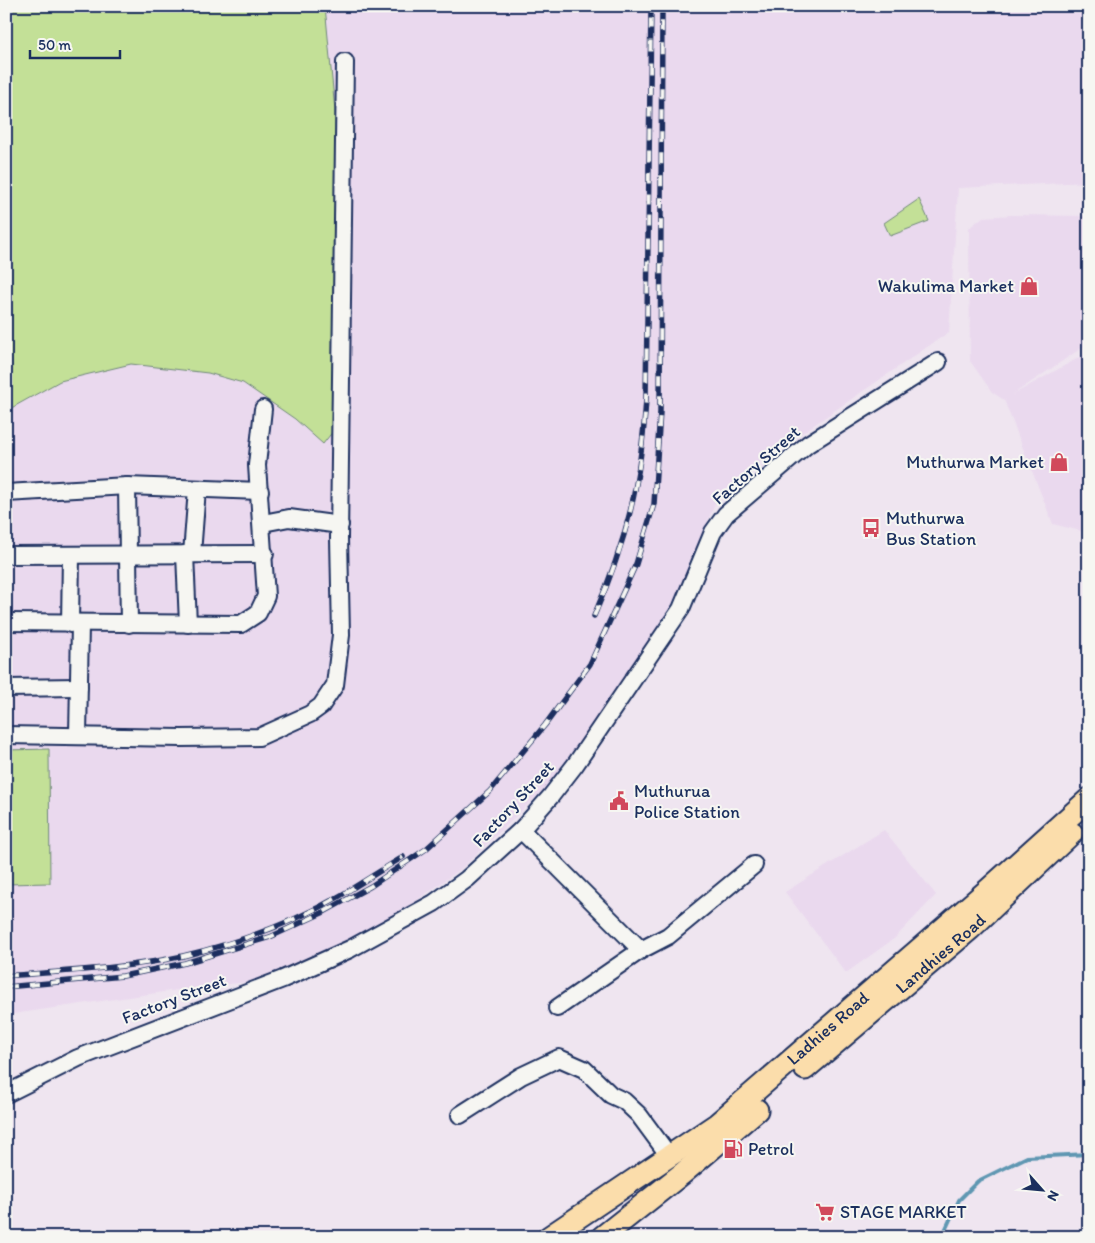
<svg xmlns="http://www.w3.org/2000/svg" width="1095" height="1243" font-family="Itim,sans-serif">
  <rect width="100%" height="100%" fill="#efe5f0"/>
  <filter id="ink" filterUnits="userSpaceOnUse"><feTurbulence type="fractalNoise" baseFrequency=".02" numOctaves="2"/><feDisplacementMap in="SourceGraphic" scale="10" xChannelSelector="R" yChannelSelector="G"/><feConvolveMatrix kernelMatrix="1 2 1 2 8 2 1 2 1" color-interpolation-filters="sRGB"/></filter>
  <g filter="url(#ink)">
    <g fill="#ead9ee">
      <path d="M6 6H1089V182L958 188 949 332 754 466 718 496 669 618 556 778 461 869 388 921 256 981 170 991 6 1015Z"/>
      <path d="M1012 215 1089 216V343L1012 395 1089 352V533L1053 524 1004 400 992 392 970 361 969 228 983 217Z"/>
      <path d="M884 830 936 895 895 938 846 973 785 892Z"/>
    </g>
    <g fill="#c3e097" stroke="#6f887a">
      <path d="M6 6H325L335 111 337 426 323 444 295 419 243 383 208 373 131 364 60 381 6 411Z"/>
      <path d="M919 199 929 221 890 236 884 223Z"/>
      <path d="M49 749 50 883 6 884V750Z"/>
    </g>
    <g fill="none" stroke-linecap="round" stroke-linejoin="round">
      <path stroke="#5f97b2" stroke-width="4" d="M942 1237 959 1200 978 1181 1027 1157 1089 1154"/>
      <g stroke="#1b2f5e" stroke-width="20">
        <g id="minor">
          <path d="M127 486 129 624"/>
          <path d="M6 493 127 486 260 491"/>
          <path d="M263 523 289 518 340 525"/>
          <path d="M185 554 188 624"/>
          <path d="M192 554 197 489"/>
          <path d="M6 555 265 554"/>
          <path d="M6 622 241 624 258 613 266 596 257 465 263 409"/>
          <path d="M70 624 71 555"/>
          <path d="M6 688 79 687"/>
          <path d="M6 735 181 738 259 737 310 714 321 706 335 685 341 635 339 538 345 62"/>
          <path d="M78 736 80 624"/>
          <path d="M521 830 641 950 557 1008"/>
          <path d="M641 950 668 936 754 865"/>
          <path d="M6 1094 78 1058 283 979 350 949 434 903 467 879 521 830 551 796 575 765 681 609 713 532 726 514 808 444 938 362"/>
          <path d="M460 1115 521 1076 559 1058 584 1069 611 1095 624 1101 639 1115 670 1157"/>
        </g>
      </g>
      <g stroke="#1b2f5e" stroke-width="25">
        <g id="major">
          <path id="s1" d="M805 1069 970 929 1072 833"/>
          <path id="s2" d="M549 1237 717 1124 989 889 1089 799"/>
          <path d="M602 1237 683 1173 757 1110"/>
        </g>
      </g>
      <use href="#minor" stroke="#f6f6f2" stroke-width="16"/>
      <use href="#major" stroke="#fbddab" stroke-width="21"/>
      <g stroke="#1b2f5e" stroke-width="5.5">
        <g id="rail">
          <path d="M594 616C627 541 641 481 646 399L651 6"/>
          <path d="M6 976C65 971 125 969 183 956 236 943 291 924 338 897 360 884 381 870 403 857"/>
          <path d="M6 987 123 976 185 963 270 937 322 913 371 886 426 849 490 791 545 725 590 664 636 564 654 504 660 412 662 6"/>
        </g>
      </g>
      <use href="#rail" stroke="#f6f6f2" stroke-width="4" stroke-dasharray="11" stroke-linecap="butt"/>
    </g>
  </g>
  <defs>
    <g id="shop-bare" transform="scale(1.5)"><path d="M-5-2.5h2.3a2.7 3.5 0 0 1 5.4 0H5L5.5 6h-11ZM-1.5-2.5h3a1.5 2.3 0 0 0-3 0Z" fill="#d1495b" stroke="#f6f6f2" stroke-width="2.5" paint-order="stroke"/></g>
    <g id="bus-bare" transform="scale(1.5)"><path d="M-5-6H5V4H4V6H2V4H-2V6H-4V4H-5ZM-3.5-4V0h7V-4ZM-3.5 1.2v1.5H-2V1.2ZM2 1.2v1.5H3.5V1.2Z" fill="#d1495b" stroke="#f6f6f2" stroke-width="2.5" paint-order="stroke"/></g>
    <g id="civic-bare" transform="scale(1.5)"><path d="M-.6-6.5H3V-4.5H.6V-3L4-1V1h2V6H-6V1h2V-1L-.6-3ZM-1.2 2.5V6h2.4V2.5Z" fill="#d1495b" stroke="#f6f6f2" stroke-width="2.5" paint-order="stroke"/></g>
    <g id="fuel-bare" transform="scale(1.5)"><path d="M-5.5-6h7V0h2V4h1.3V-2.5L3-4.5l.8-.8L6-3V5H2.5V1h-1V6h-7ZM-4.2-4.7v3.2H.2V-4.7Z" fill="#d1495b" stroke="#f6f6f2" stroke-width="2.5" paint-order="stroke"/></g>
    <g id="supermarket-bare" transform="scale(1.5)"><path d="M-6-5.5h2.5l.6 2H6L4.5 2H-2.5L-4.4-4H-6ZM-1.5 3.2a1.3 1.3 0 1 0 .1 0ZM3 3.2a1.3 1.3 0 1 0 .1 0Z" fill="#d1495b" stroke="#f6f6f2" stroke-width="2.5" paint-order="stroke"/></g>
  </defs>
  <g fill-rule="evenodd">
    <use href="#shop-bare" x="1029" y="286"/>
    <use href="#shop-bare" x="1059" y="462"/>
    <use href="#bus-bare" x="871" y="528"/>
    <use href="#civic-bare" x="619" y="801"/>
    <use href="#fuel-bare" x="733" y="1149"/>
    <use href="#supermarket-bare" x="825" y="1212"/>
  </g>
  <g text-anchor="middle" stroke-width="4" stroke-linejoin="round" paint-order="stroke">
    <g font-size="18" fill="#1b2f5e" stroke="#f6f6f2" text-anchor="start">
      <text x="1014" y="292" text-anchor="end">Wakulima Market</text>
      <text x="1044" y="468" text-anchor="end">Muthurwa Market</text>
      <text x="886" y="524">Muthurwa<tspan x="886" dy="21">Bus Station</tspan></text>
      <text x="634" y="797">Muthurua<tspan x="634" dy="21">Police Station</tspan></text>
      <text x="748" y="1155">Petrol</text>
      <text x="840" y="1218">STAGE MARKET</text>
    </g>
    <g font-size="18" fill="#1b2f5e" stroke="#f6f6f2">
      <text transform="translate(756 465) rotate(-41)" y="6">Factory Street</text>
      <text transform="translate(513 804) rotate(-47)" y="6">Factory Street</text>
      <text dy="6" stroke="none"><textPath href="#s1" startOffset="178">Landhies Road</textPath></text>
      <text transform="translate(174 999) rotate(-21)" y="6">Factory Street</text>
      <text dy="6" stroke="none"><textPath href="#s2" startOffset="349">Ladhies Road</textPath></text>
    </g>
  </g>
  <rect width="1095" height="1243" fill="none" stroke="#f6f6f2" stroke-width="25"/>
  <rect x="12" y="12" width="1070" height="1218" fill="none" stroke="#1b2f5e" stroke-width="2" filter="url(#ink)"/>
  <g transform="translate(1042 1190) rotate(117)" stroke="#f6f6f2" stroke-width="4" paint-order="stroke">
  <path d="M0-4L9 19L0 12L-9 19Z" fill="#1b2f5e"/>
  <text y="-8" font-size="14" font-weight="bold" text-anchor="middle" fill="#1b2f5e">N</text>
  </g>
  <path d="M30 50v8h90v-8" fill="none" stroke="#1b2f5e" stroke-width="2.5"/>
  <text x="38" y="50" font-size="15" fill="#1b2f5e" stroke="#f6f6f2" stroke-width="4" paint-order="stroke">50 m</text>
</svg>
